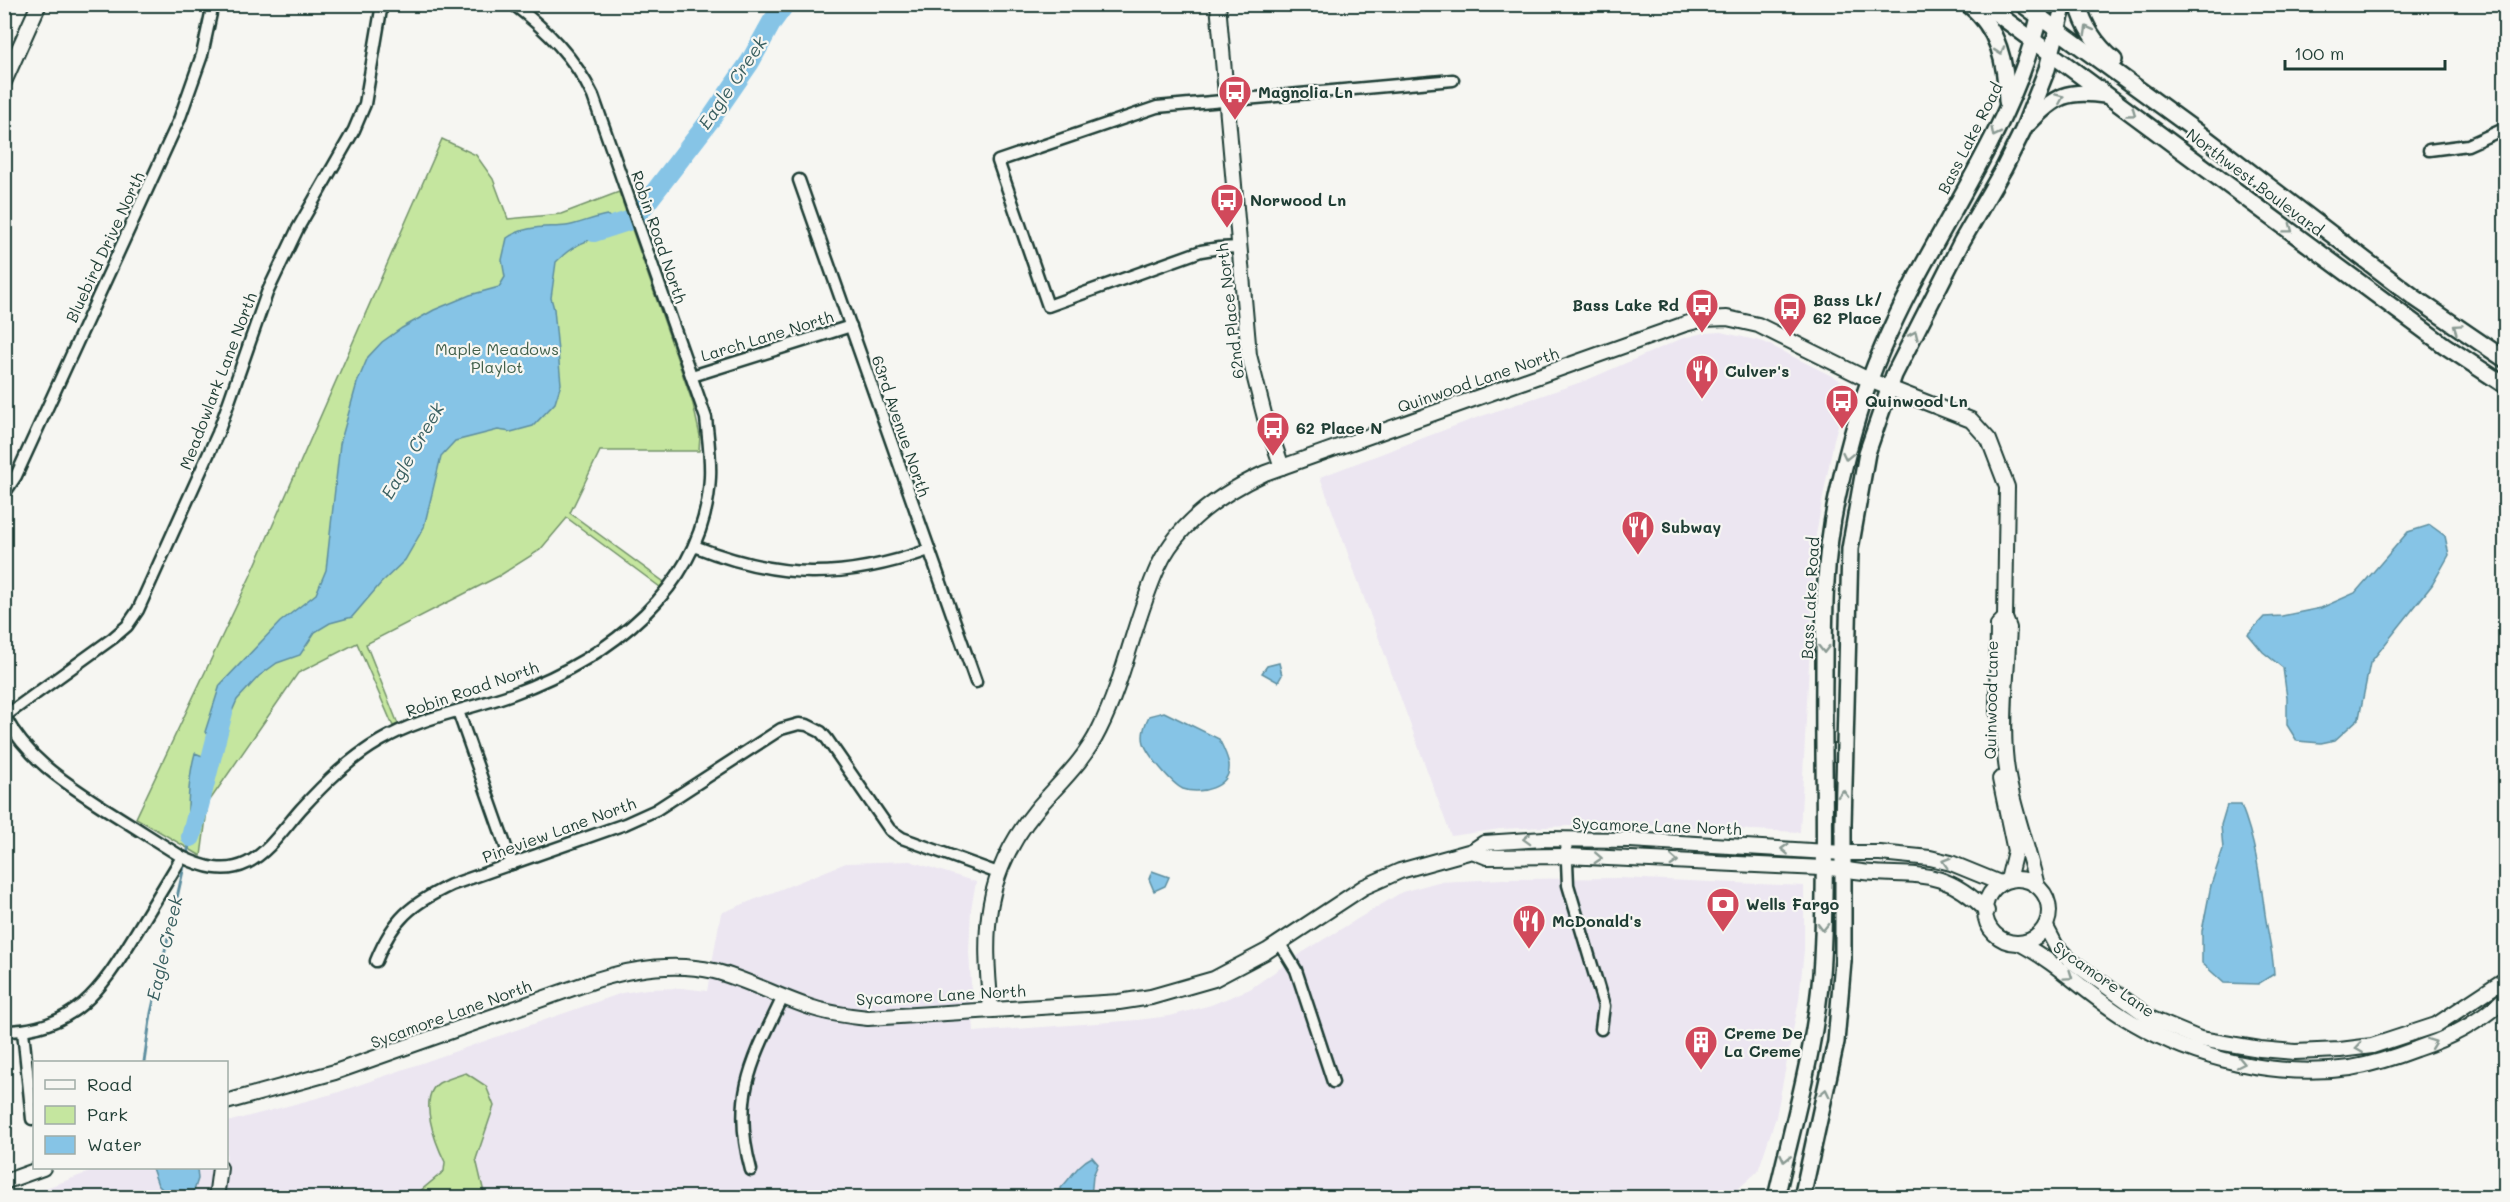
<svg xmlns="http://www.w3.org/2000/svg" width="2510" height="1202" font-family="Mali,sans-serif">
  <rect width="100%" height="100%" fill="#f6f6f2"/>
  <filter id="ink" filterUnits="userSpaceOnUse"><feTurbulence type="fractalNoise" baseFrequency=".0167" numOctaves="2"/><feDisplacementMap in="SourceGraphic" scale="12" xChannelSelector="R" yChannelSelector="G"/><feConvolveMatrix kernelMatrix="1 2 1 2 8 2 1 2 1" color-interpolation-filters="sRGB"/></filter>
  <g filter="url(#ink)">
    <g fill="#ece6f1">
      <path d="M1721 332 1764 342 1850 385 1834 439 1816 534 1800 832 1615 824 1500 829 1451 836 1320 477 1476 418 1587 380 1683 338 1703 333Z"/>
      <path d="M910 861 976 882 971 909 969 952 974 1032 1137 1020 1170 1016 1211 1005 1250 989 1303 952 1402 892 1438 882 1503 879 1620 878 1804 886V950L1799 1000 1776 1117 1758 1171 1729 1197 19 1198 100 1168H226L227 1122 336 1093 622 993 647 989 682 988 707 991 721 913 846 863Z"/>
    </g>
    <g fill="#c5e69f" stroke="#72926a" stroke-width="1.5">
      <path d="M442 139 476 155 493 179 508 219 561 214 619 192 693 404 700 436 699 451H600L570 513 664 582 660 587 567 518 540 550 499 576 366 644 398 724 393 726 357 643 298 673 208 803 201 856 136 818 250 577Z"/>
      <path d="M466 1073 486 1086 494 1106 476 1159 485 1197H413L444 1171 445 1162C436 1144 417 1097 439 1083 447 1079 457 1076 466 1073Z"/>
    </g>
    <g fill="#86c4e6" stroke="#5d8e9f" stroke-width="1.5">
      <path d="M607 215 618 224 610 235C588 239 572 245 556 262L551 298 554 309 561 384 555 403 533 426 511 432 498 430 455 441 441 456 424 527 405 560 381 583 352 617 330 623 315 632 300 655 277 663 259 676 237 700 221 737 209 735 205 732 220 685 280 622 316 594 326 570 340 444 357 383 368 357 382 342 402 328 434 310 470 295 499 287 505 277 502 260 507 238C525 225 545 228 566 226 576 225 594 217 607 215Z"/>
      <path d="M2430 525 2445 536 2449 555 2432 585 2370 663 2359 718 2335 740 2321 743 2297 741 2287 725V698L2283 668 2263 652 2248 634 2264 617 2282 616 2321 608 2355 593 2408 532Z"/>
      <path d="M1279 663 1282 675 1278 682 1262 673 1267 666Z"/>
      <path d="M1164 712 1219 739C1223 747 1228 757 1229 765 1231 788 1199 795 1183 789 1172 784 1147 754 1144 743 1141 734 1145 724 1149 716Z"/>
      <path d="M195 753 215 761 211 790 200 810 196 837H191L187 834C188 807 188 778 195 753Z"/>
      <path d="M2227 805H2241C2255 840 2260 876 2265 914 2268 934 2273 953 2274 974L2258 984 2224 983 2202 963V931L2211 885 2223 849 2221 825Z"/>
      <path d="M1152 871 1169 877 1165 886 1154 891 1149 879Z"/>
      <path d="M1092 1157 1098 1164 1093 1176 1091 1197H1051C1069 1184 1074 1166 1092 1157Z"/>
      <path d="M152 1168H197L198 1179 192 1197H170L158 1185Z"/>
    </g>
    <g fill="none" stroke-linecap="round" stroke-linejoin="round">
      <g stroke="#5d8e9f" stroke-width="3">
        <path d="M187 855 191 835"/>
        <path d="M144 1062 151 1013 185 862"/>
      </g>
      <g stroke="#86c4e6" stroke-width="20">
        <path d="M594 232 634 219 710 120 750 62 772 22 785 4"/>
        <path d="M191 837 223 712"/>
      </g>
      <g stroke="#1f3d34" stroke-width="15">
        <g id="minor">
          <path d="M2503 4 2506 10"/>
          <path d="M2429 150 2468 145 2506 128"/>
          <path d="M799 180 976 682"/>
          <path d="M1239 247 1219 248 1201 251 1048 306 998 161 1157 107 1453 80"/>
          <path d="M692 376 851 326"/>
          <path d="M4 494 16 476 179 120 202 55 213 4"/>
          <path d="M694 546C779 580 843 580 929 550"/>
          <path d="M458 711 512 864"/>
          <path d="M4 715C27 759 64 782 104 808 130 824 156 841 182 857 203 867 225 874 247 863 269 852 285 827 301 809 325 783 349 759 380 741 420 717 468 710 512 694 607 659 705 588 710 477 711 457 708 438 706 418L593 96C575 58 547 30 513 4"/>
          <path d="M5 716 113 638 127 626 138 610 218 433 267 293 298 228 354 130 365 104 382 4"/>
          <path d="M1566 839 1568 885 1604 1006 1601 1029"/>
          <path d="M1279 942 1296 970 1333 1082"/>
          <path d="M376 961C393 919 411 904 451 885L625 824 656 810 781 729 799 724 807 725 821 732 827 739 890 830 902 838 998 873"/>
          <path d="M4 1031C74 1031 101 990 134 936 150 910 166 883 182 857"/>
          <path d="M23 1031 32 1119"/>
          <path d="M751 1170C731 1097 752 1061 783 997"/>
        </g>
      </g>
      <g stroke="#1f3d34" stroke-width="18">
        <g id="tertiary">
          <path d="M1218 4 1249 355 1265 418 1282 467"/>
          <path d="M4 82 39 4"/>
          <path d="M1997 712 1998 625 2005 618"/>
          <path d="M2000 779 2015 851 2008 880"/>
          <path d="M1472 851 1487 857 1566 856 1843 869C1905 882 1935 859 1987 911"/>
          <circle cx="2017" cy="911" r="32"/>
          <path d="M2046 927 2056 946 2070 960 2152 1019 2200 1039 2260 1049 2295 1052 2340 1050 2372 1046 2436 1025 2501 982 2506 981"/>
          <path d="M2021 944C2061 965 2093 1000 2132 1022 2197 1060 2276 1078 2351 1068 2373 1064 2395 1057 2416 1049 2450 1038 2481 1022 2506 997"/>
          <path d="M991 1010C983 930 983 874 1037 809 1059 783 1084 761 1099 730 1125 678 1134 620 1158 567 1178 523 1222 493 1265 473L1685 324 1704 319 1727 318 1758 325 1869 380 1971 420 1989 440 2007 487 2005 618 2009 628C2007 669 2002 711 2005 752 2008 798 2027 842 2037 886"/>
          <path d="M226 1102 335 1072 596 980C634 968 675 962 714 971 749 980 780 998 813 1008 831 1014 849 1016 868 1018L1119 1002 1151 997 1214 979 1267 951 1364 887 1400 871 1472 851 1484 843 1544 839 1630 840 1843 853H1880L1930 858 1951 863 2000 883"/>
          <path d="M4 1182 43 1168"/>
          <path d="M216 1198 220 1168"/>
        </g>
      </g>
      <g stroke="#1f3d34" stroke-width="20">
        <g id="secondary">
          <path d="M1968 4C1999 28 2006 64 2007 101"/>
          <path d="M1984 4 2444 345 2506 386"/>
          <path d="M2022 4 2207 139 2415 298 2506 360"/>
          <path d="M2078 4C2084 27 2096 45 2114 60"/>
          <path d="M2029 123C2055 96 2067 89 2105 95"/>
          <path d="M1776 1198C1794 1119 1818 1040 1822 959 1827 865 1823 771 1824 678 1824 617 1824 557 1837 498 1848 446 1861 397 1882 349 1931 232 2016 130 2042 4"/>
          <path d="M1802 1198 1836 1042 1843 961V824L1850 549 1867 453 1894 375 1962 241 2004 168 2023 130 2047 69 2064 4"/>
        </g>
      </g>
      <use href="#minor" stroke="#f6f6f2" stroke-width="10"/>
      <use href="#tertiary" stroke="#f6f6f2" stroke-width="14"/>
      <use href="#secondary" stroke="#f6f6f2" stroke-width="15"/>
    </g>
    <defs><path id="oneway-chevron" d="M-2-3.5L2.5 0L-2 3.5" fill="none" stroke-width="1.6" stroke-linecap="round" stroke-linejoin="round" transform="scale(1.5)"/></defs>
    <g stroke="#8a9a93">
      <use href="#oneway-chevron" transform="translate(2088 30) rotate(-119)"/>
      <use href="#oneway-chevron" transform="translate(2000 51) rotate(71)"/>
      <use href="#oneway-chevron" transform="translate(2060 98) rotate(-23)"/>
      <use href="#oneway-chevron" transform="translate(2132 113) rotate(36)"/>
      <use href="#oneway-chevron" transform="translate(1995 133) rotate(117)"/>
      <use href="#oneway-chevron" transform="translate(2289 229) rotate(37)"/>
      <use href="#oneway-chevron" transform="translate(2457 328) rotate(-145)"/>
      <use href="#oneway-chevron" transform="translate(1914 335) rotate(-66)"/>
      <use href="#oneway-chevron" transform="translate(1847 456) rotate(102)"/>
      <use href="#oneway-chevron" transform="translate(1824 649) rotate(90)"/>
      <use href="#oneway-chevron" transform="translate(1843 794) rotate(-89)"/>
      <use href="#oneway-chevron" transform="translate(1527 839) rotate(178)"/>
      <use href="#oneway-chevron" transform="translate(1785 849) rotate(-177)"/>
      <use href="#oneway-chevron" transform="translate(1598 858) rotate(3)"/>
      <use href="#oneway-chevron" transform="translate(1674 861) rotate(3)"/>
      <use href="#oneway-chevron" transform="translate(1946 862) rotate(-163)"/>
      <use href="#oneway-chevron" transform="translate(1823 927) rotate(91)"/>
      <use href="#oneway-chevron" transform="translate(2069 976) rotate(35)"/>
      <use href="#oneway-chevron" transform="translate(2432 1043) rotate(-21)"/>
      <use href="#oneway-chevron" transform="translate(2359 1048) rotate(172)"/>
      <use href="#oneway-chevron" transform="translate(2241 1063) rotate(12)"/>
      <use href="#oneway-chevron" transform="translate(1825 1093) rotate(-78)"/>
      <use href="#oneway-chevron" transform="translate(1785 1158) rotate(103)"/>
    </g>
  </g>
  <defs>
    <g id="bus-pin" transform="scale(1.725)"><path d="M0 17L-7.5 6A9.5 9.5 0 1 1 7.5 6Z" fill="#d1495b" stroke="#f6f6f2"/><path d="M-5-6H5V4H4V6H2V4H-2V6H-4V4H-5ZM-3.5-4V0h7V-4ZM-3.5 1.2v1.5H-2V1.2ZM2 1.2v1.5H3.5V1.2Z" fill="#fff"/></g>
    <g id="restaurant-pin" transform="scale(1.725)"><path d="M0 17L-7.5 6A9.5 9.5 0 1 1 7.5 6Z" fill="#d1495b" stroke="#f6f6f2"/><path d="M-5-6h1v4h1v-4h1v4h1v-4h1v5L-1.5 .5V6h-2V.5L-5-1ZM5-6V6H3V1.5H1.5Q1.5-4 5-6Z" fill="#fff"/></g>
    <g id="bank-pin" transform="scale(1.725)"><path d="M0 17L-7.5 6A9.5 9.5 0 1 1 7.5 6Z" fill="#d1495b" stroke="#f6f6f2"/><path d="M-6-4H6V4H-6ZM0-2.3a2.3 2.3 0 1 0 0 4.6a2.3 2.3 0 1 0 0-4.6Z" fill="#fff"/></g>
    <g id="building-pin" transform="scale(1.725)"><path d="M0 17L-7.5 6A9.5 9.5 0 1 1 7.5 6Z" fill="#d1495b" stroke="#f6f6f2"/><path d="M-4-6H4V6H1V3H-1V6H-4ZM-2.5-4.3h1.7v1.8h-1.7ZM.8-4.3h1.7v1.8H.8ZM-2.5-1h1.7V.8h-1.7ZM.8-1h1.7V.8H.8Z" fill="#fff"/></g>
  </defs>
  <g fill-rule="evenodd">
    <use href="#bus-pin" x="1235" y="92"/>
    <use href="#bus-pin" x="1227" y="200"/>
    <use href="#bus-pin" x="1702" y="305"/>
    <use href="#bus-pin" x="1790" y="309"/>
    <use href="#restaurant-pin" x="1702" y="371"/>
    <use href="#bus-pin" x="1842" y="401"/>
    <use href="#bus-pin" x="1273" y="428"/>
    <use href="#restaurant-pin" x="1638" y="527"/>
    <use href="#bank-pin" x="1723" y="904"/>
    <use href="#restaurant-pin" x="1529" y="921"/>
    <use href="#building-pin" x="1701" y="1042"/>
  </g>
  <g text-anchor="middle" stroke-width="4.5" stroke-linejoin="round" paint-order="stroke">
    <g font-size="16" font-weight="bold" fill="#1f3d34" stroke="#f6f6f2" text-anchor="start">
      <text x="1258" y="98">Magnolia Ln</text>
      <text x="1250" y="206">Norwood Ln</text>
      <text x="1813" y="306">Bass Lk/<tspan x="1813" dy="18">62 Place</tspan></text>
      <text x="1679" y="311" text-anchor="end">Bass Lake Rd</text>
      <text x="1725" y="377">Culver's</text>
      <text x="1865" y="407">Quinwood Ln</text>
      <text x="1296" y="434">62 Place N</text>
      <text x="1661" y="533">Subway</text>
      <text x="1746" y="910">Wells Fargo</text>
      <text x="1552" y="927">McDonald's</text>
      <text x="1724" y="1039">Creme De<tspan x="1724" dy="18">La Creme</tspan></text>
    </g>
    <g font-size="16" fill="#1f3d34" stroke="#f6f6f2">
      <text transform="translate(1970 138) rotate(-63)" y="6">Bass Lake Road</text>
      <text transform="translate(2255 182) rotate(37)" y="6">Northwest Boulevard</text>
      <text transform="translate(659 237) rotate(71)" y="6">Robin Road North</text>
      <text transform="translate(105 247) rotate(-65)" y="6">Bluebird Drive North</text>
      <text transform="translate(1230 311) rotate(-97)" y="6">62nd Place North</text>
      <text transform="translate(767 336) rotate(-17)" y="6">Larch Lane North</text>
      <text transform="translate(1478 380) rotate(-19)" y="6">Quinwood Lane North</text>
      <text transform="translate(218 381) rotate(-69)" y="6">Meadowlark Lane North</text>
      <text transform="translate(901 426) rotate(71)" y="6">63rd Avenue North</text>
      <text transform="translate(1810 598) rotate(-87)" y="6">Bass Lake Road</text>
      <text transform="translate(472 689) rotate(-19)" y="6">Robin Road North</text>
      <text transform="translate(1991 700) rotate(-89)" y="6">Quinwood Lane</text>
      <text transform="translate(1657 826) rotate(2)" y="6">Sycamore Lane North</text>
      <text transform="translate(559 830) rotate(-20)" y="6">Pineview Lane North</text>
      <text transform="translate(2104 979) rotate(35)" y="6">Sycamore Lane</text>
      <text transform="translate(941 995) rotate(-3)" y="6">Sycamore Lane North</text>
      <text transform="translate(451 1014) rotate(-20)" y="6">Sycamore Lane North</text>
    </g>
    <g font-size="16" fill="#405f49" stroke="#f6f6f2">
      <text x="497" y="355">Maple Meadows<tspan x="497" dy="18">Playlot</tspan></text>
    </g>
    <g font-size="18" font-style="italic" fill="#395f60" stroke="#f6f6f2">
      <text transform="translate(733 83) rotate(-56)" y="6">Eagle Creek</text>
      <text transform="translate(413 451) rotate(-60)" y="6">Eagle Creek</text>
      <text transform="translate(165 948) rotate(-77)" y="6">Eagle Creek</text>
    </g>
  </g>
  <rect width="2510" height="1202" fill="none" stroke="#f6f6f2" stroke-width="24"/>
  <rect x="12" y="12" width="2486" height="1178" fill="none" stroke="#1f3d34" stroke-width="2" filter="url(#ink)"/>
  <rect x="33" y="1061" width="195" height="108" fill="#f6f6f2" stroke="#a0aca6" stroke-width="1.5"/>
  <rect x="45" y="1080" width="30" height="9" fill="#f6f6f2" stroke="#a0aca6" stroke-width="1.5"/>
  <text x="87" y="1091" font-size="18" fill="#1f3d34">Road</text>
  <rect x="45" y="1106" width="30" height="18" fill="#c5e69f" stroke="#a0aca6" stroke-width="1.5"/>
  <text x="87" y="1121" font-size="18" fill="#1f3d34">Park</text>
  <rect x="45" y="1136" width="30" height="18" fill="#86c4e6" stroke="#a0aca6" stroke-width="1.5"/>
  <text x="87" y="1151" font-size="18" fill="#1f3d34">Water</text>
  <path d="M2285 60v9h160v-9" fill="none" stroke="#1f3d34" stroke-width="3"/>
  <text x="2294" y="60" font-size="18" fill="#1f3d34" stroke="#f6f6f2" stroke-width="4.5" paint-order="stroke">100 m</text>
</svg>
